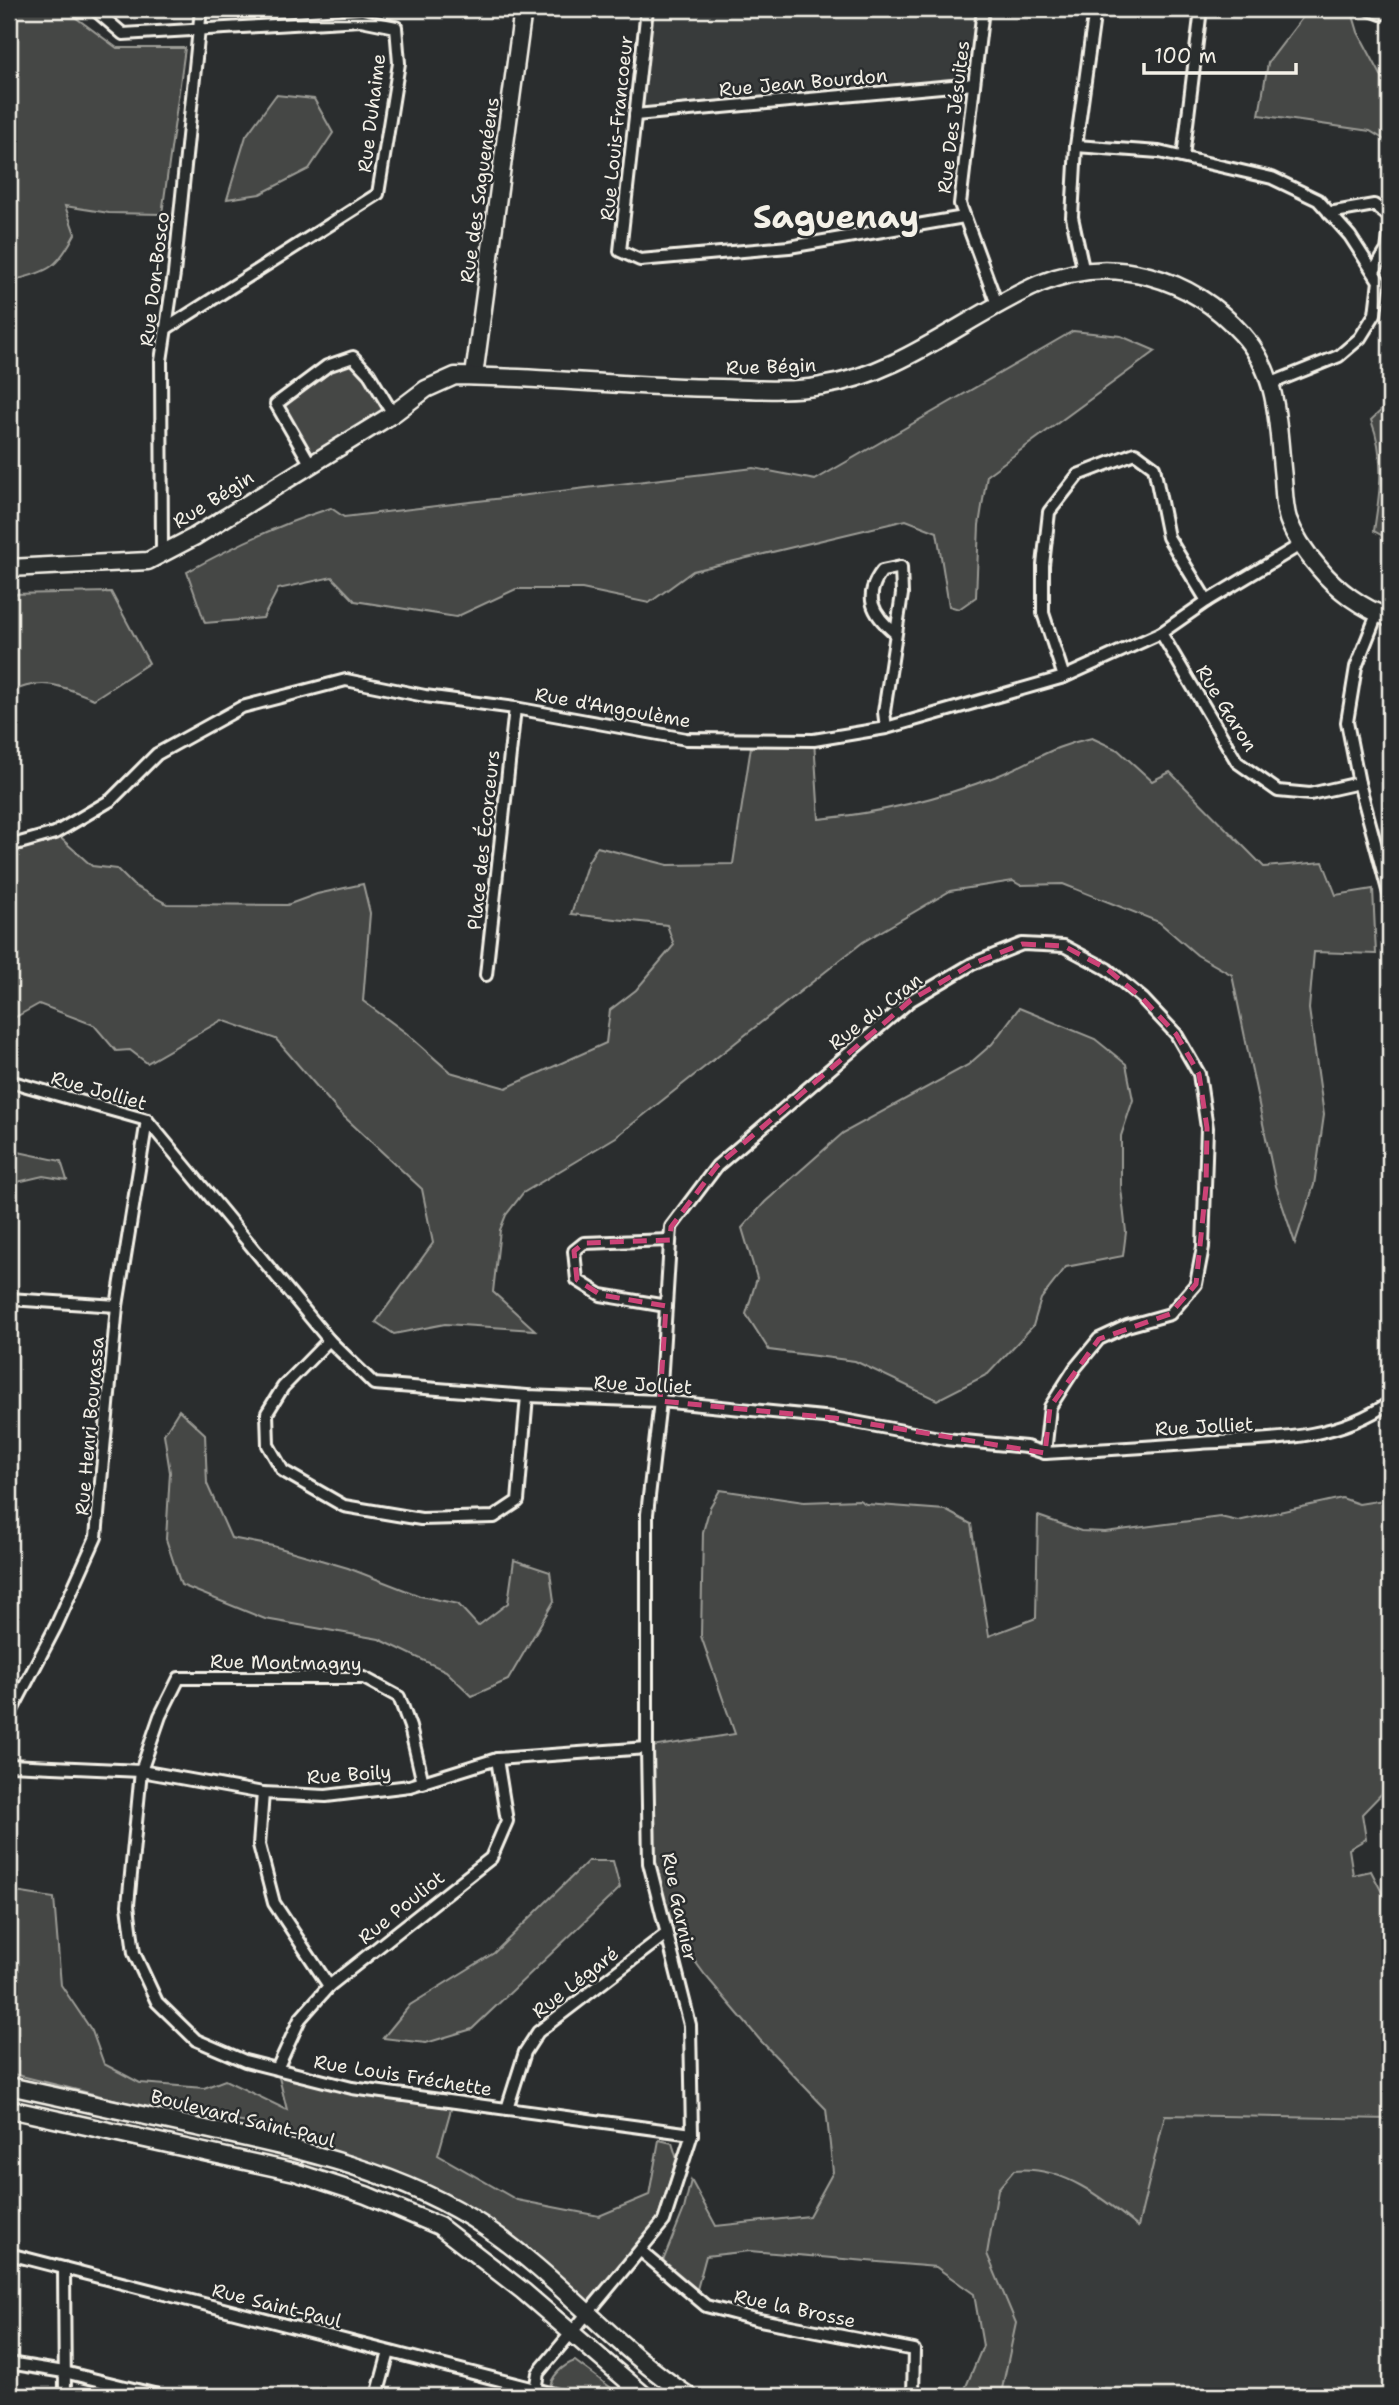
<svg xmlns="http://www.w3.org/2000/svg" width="1399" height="2405" font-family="'Shantell Sans',sans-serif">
  <rect width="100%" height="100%" fill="#2a2d2e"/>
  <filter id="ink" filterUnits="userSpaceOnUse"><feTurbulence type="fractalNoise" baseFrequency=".0143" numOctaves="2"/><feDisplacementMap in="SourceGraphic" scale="14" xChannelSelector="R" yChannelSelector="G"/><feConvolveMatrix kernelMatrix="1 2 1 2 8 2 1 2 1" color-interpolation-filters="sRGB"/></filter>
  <g filter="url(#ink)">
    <g fill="#373a3a">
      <path d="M649 9H984L974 85 634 117Z"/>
      <path d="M1165 2115 1390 2121V2396H998L1002 2389 1016 2323 987 2254 998 2189 1014 2170 1034 2168 1094 2191 1138 2226Z"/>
    </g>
    <g fill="#444645" stroke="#9c9c96" stroke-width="2">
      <path d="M9 9H64L117 48H185L162 214 109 213 65 206 75 234C57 268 51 270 15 280L9 277Z"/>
      <path d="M1309 9H1346L1352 12 1358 32 1390 92V143L1370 131 1259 115 1268 63Z"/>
      <path d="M276 95 314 99 333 133 309 169 260 194 227 199 246 136Z"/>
      <path d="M1073 331 1121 336 1156 351 987 475 979 525 976 597 959 609 949 606 937 532 906 520 693 571 649 603 582 589H516L456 617 355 601 332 577 278 589 263 618 205 623 187 572C233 546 280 524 331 508L344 517 754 468 815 480Z"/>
      <path d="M353 357 393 414 311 465 276 404 327 366Z"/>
      <path d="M1390 402V540L1374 531C1380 491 1386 459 1371 420Z"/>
      <path d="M111 592 149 663 94 699C62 686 42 676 9 693V594Z"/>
      <path d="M1092 738 1118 750 1152 781 1170 772 1264 867 1323 862 1336 895 1373 889 1376 954 1314 952 1309 1009 1324 1115 1314 1185 1295 1243 1276 1186 1232 975 1197 955 1159 922 1063 884 1020 885 1013 881 950 891 863 942 616 1137 523 1193 506 1215 500 1230 493 1292 535 1330 445 1324 394 1334 376 1322 433 1243 422 1189 338 1111 276 1039 222 1020 147 1063 130 1050 116 1051 94 1025 39 1004 14 1018 9 1016V846L55 833 92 866 117 869 133 885 167 904 287 905 317 894 363 884 370 913 363 1001 406 1033 450 1072 506 1088 606 1043 610 1010 636 990 674 945 667 925 571 914 588 862 597 847 668 865 733 864 752 740H814L819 819C882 813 938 799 997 776 1033 762 1051 746 1092 738Z"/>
      <path d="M1019 1008 1095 1039 1126 1064 1133 1100 1121 1136V1188L1126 1232 1123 1256 1066 1267 1041 1299 1033 1326 988 1374 937 1400 855 1361 769 1350 746 1314 757 1278 742 1228 765 1202 843 1133 968 1065 992 1044Z"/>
      <path d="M9 1150 61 1161 67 1180 43 1176 9 1184Z"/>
      <path d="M179 1410 205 1434 207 1484 231 1538 273 1546 348 1568 420 1596 458 1604 478 1626 508 1603 514 1560 550 1572 554 1601 508 1680 472 1696 446 1671 379 1639 265 1619 181 1585 166 1539 170 1472 164 1434Z"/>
      <path d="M720 1490 804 1502 859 1500 866 1504 945 1510 971 1524 989 1636 1036 1618 1038 1516 1081 1531 1105 1532 1220 1517 1238 1521 1342 1498 1359 1504 1390 1499V1785L1362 1814 1366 1839 1349 1849 1353 1875 1371 1871 1390 1908V2119L1165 2115 1138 2227C1103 2198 1062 2165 1014 2170L998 2189 987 2254 1016 2323 1002 2389 998 2396H962L983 2346 974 2294 936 2267 750 2251 706 2256 696 2293 661 2266 684 2209 691 2180 716 2226 809 2216 833 2172 826 2109 760 2040 705 1975 672 1930 656 1864 651 1747 735 1734 701 1636 703 1532 710 1507Z"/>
      <path d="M588 1861H613L620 1888 472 2029 426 2043 383 2038 410 2005 494 1953Z"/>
      <path d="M9 1891 54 1898 61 1985 92 2031 104 2064 140 2083 204 2088 225 2080 287 2110 277 2069 453 2102 438 2155 517 2200 599 2216 649 2195 659 2140 672 2143 677 2159 655 2226 590 2301 581 2303 512 2245 280 2128 145 2107 9 2073Z"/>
      <path d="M575 2361 622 2396H562L550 2389C550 2377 563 2365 575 2361Z"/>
    </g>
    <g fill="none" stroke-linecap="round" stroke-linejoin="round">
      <g stroke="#f4f1e8" stroke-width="16">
        <g id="street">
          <path d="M94 9 123 34 361 20 396 27 399 63 378 194 167 328"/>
          <path d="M647 9 620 251 640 260 789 247 964 217"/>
          <path d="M983 9 960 204 998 307"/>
          <path d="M1368 9 1381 14 1390 10"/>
          <path d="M635 115 974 84"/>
          <path d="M1076 146 1159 152 1272 178 1318 200 1350 236 1379 281 1375 314 1360 338 1339 356 1272 383"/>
          <path d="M1183 157 1201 9"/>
          <path d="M1329 213 1374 205 1390 217"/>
          <path d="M1374 271 1387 250 1390 229"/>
          <path d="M1084 273 1072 217 1076 146 1095 9"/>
          <path d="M311 465 276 404 327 366 353 357 369 374 393 414"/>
          <path d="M162 555 161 361 174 274 201 9"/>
          <path d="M1377 614 1356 667 1347 722 1359 783 1390 898"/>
          <path d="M1161 633 1237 762 1278 791 1310 794 1359 783"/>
          <path d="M1064 677 1043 613V565L1049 512 1078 475 1135 453 1154 467 1168 537 1207 601"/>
          <path d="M886 728 884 712 902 594 901 567 882 571C863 596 872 614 895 633"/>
          <path d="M9 846 55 833 111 800 157 754 242 707 346 680 425 696 515 708 686 739 814 740 886 728 1064 677 1161 633 1207 601 1300 545"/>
          <path d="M486 975 515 708"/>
          <path d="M9 1081 147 1120 329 1340 374 1384 527 1396 660 1401 834 1418 945 1439 1026 1447 1045 1453C1097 1450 1149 1447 1200 1443 1267 1439 1334 1442 1390 1402"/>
          <path d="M9 1299 117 1306"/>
          <path d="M666 1306 601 1295 577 1280 574 1251 584 1243 670 1240"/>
          <path d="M329 1340 283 1387 267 1413 268 1445 283 1471 344 1506 421 1519 494 1517 518 1501 527 1396"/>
          <path d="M9 1716 56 1626 96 1537 117 1306 147 1120"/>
          <path d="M9 1765 141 1771 263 1793 326 1796 410 1786 497 1759 647 1748"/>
          <path d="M423 1783 410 1727 399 1697 364 1678H179L160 1716 141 1771 128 1905 134 1953 157 2002 196 2040 245 2061 352 2088 692 2134"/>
          <path d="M263 1793 259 1845 274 1903 329 1986"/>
          <path d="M277 2069 300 2019 329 1986 491 1858 507 1821 497 1759"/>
          <path d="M507 2109 525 2052 538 2032 666 1934"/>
          <path d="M641 2251 706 2306 755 2319 914 2350 913 2396"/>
          <path d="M9 2254 562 2396"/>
          <path d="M64 2268 65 2396"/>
          <path d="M9 2363 64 2372 162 2396"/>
          <path d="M377 2396 389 2352"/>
          <path d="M534 2396 538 2373 664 2221 692 2134 690 2025 649 1863 647 1748V1514L660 1401 671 1227 717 1166 911 1000 972 964 1022 944 1064 946 1107 969 1143 999 1176 1034 1199 1074 1207 1128 1203 1247 1196 1284 1170 1314 1127 1326 1099 1339 1075 1368 1050 1407 1045 1453"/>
        </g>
      </g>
      <g stroke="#f4f1e8" stroke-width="21">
        <g id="secondary">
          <path d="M474 376 523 9"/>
          <path d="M9 568 148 561 194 537 393 414 426 389 455 376C544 377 632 387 721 388 754 389 788 392 821 386 902 374 966 316 1039 284 1112 253 1191 277 1242 334 1280 376 1277 425 1283 478 1284 491 1284 506 1288 519 1295 538 1306 553 1319 568 1337 590 1363 609 1390 618"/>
          <path d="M9 2086C73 2100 137 2114 201 2128 297 2149 402 2171 485 2227 559 2277 615 2348 689 2396"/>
          <path d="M9 2109 295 2172 366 2195 439 2226 523 2291 645 2396"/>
        </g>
      </g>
      <use href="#street" stroke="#2a2d2e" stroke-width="10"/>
      <use href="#secondary" stroke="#2a2d2e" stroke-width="16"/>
    </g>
  </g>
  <path fill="none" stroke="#cc4377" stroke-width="5" stroke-dasharray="14 9" stroke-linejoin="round" d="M1022 944 1064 946 1107 969 1143 999 1176 1034 1199 1074 1207 1128 1206 1187 1196 1284 1170 1314 1099 1339 1050 1407 1045 1453 834 1418 660 1401 666 1306 601 1295 577 1280 574 1251 584 1243 670 1240 671 1227 717 1166 911 1000 972 964Z"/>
  <g text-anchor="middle" stroke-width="5" stroke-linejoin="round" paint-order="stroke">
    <g font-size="19" fill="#f4f1e8" stroke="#2a2d2e">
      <text transform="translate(803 82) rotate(-5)" y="7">Rue Jean Bourdon</text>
      <text transform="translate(371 113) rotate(-83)" y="7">Rue Duhaime</text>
      <text transform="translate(953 117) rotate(-83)" y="7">Rue Des Jésuites</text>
      <text transform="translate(616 128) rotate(-84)" y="7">Rue Louis-Francoeur</text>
      <text transform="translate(479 190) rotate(-82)" y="7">Rue des Saguenéens</text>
      <text transform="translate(154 279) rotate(-83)" y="7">Rue Don-Bosco</text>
      <text transform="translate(771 366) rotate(-2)" y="7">Rue Bégin</text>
      <text transform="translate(213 499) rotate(-32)" y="7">Rue Bégin</text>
      <text transform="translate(613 707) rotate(10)" y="7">Rue d'Angoulème</text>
      <text transform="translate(1227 708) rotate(58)" y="7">Rue Garon</text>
      <text transform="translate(483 840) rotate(-84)" y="7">Place des Écorceurs</text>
      <text transform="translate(875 1011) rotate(-38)" y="7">Rue du Cran</text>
      <text transform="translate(99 1090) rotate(16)" y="7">Rue Jolliet</text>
      <text transform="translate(643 1384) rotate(3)" y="7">Rue Jolliet</text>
      <text transform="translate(89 1426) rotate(-85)" y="7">Rue Henri Bourassa</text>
      <text transform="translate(1204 1426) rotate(-3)" y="7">Rue Jolliet</text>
      <text transform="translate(286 1662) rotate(1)" y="7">Rue Montmagny</text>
      <text transform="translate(349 1774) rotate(-4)" y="7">Rue Boily</text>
      <text transform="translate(401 1907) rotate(-39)" y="7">Rue Pouliot</text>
      <text transform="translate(680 1907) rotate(78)" y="7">Rue Garnier</text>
      <text transform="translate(575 1982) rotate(-38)" y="7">Rue Légaré</text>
      <text transform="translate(403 2075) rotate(9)" y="7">Rue Louis Fréchette</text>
      <text transform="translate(243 2118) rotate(14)" y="7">Boulevard Saint-Paul</text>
      <text transform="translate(277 2305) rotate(14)" y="7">Rue Saint-Paul</text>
      <text transform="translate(795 2308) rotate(12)" y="7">Rue la Brosse</text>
    </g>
    <g font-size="33" font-weight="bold" fill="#f4f1e8" stroke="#2a2d2e">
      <text x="836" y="228">Saguenay</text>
    </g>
  </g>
  <rect width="1399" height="2405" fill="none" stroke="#2a2d2e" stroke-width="35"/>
  <rect x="18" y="18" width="1364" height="2370" fill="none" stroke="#f4f1e8" stroke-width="2.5" filter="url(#ink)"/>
  <path d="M1144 63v10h152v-10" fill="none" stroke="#f4f1e8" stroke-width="3.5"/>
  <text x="1154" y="63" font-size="21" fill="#f4f1e8" stroke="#2a2d2e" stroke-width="5" paint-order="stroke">100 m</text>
</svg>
